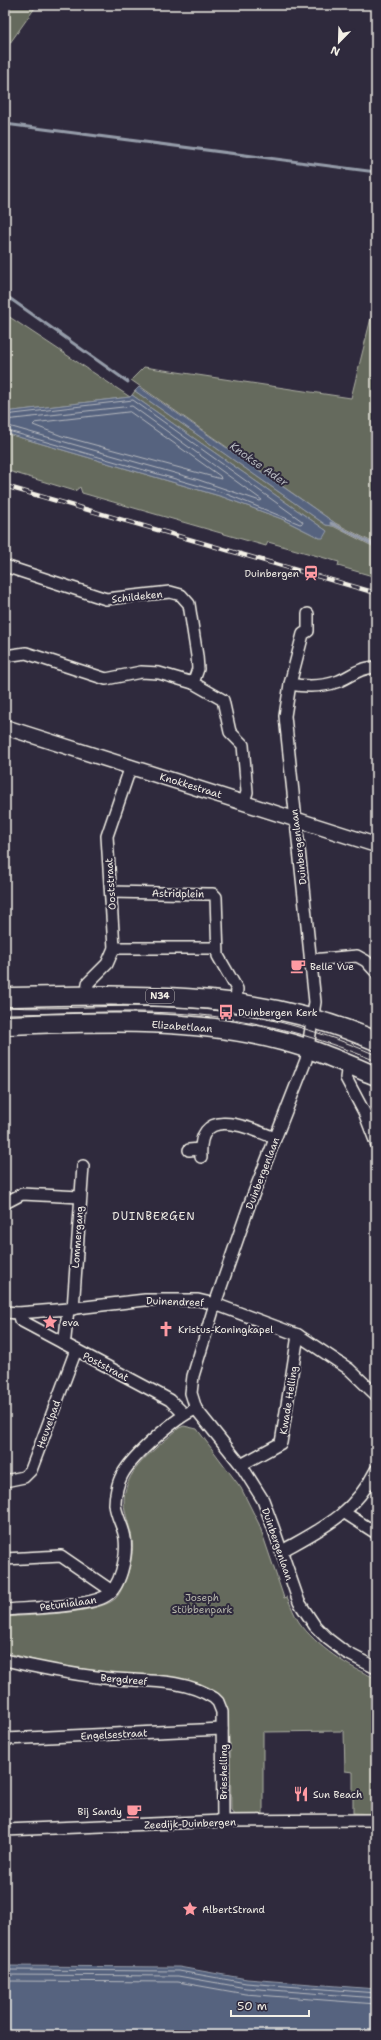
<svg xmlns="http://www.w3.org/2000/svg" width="381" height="2040" font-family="'Shantell Sans',sans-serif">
  <rect width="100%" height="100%" fill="#2f2a3d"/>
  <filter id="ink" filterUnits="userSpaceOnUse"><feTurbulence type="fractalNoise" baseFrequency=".025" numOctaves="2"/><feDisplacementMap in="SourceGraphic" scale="8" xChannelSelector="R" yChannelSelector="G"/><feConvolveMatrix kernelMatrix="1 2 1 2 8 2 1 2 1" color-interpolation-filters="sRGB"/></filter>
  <g filter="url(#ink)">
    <g fill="#656a5d" stroke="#acaea2">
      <path d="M5 5H37L5 50Z"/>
      <path d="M5 314 130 397 5 412Z"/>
      <path d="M371 318 376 319V544L335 523 131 380 144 367 351 398Z"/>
      <path d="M135 391 326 525 333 526 376 548V577L338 566 339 562 268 542 266 546 82 493 80 487 75 491 5 470V433L223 497 282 519 320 538 327 531 132 395Z"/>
      <path d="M184 1426 197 1429 241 1488 259 1524 284 1598 287 1597C291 1605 294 1615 299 1622 316 1646 349 1668 376 1678V1814L353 1813V1772L345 1771 344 1731 263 1732V1815L235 1816 231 1811 230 1743H226L216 1695 112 1673 48 1664 5 1652V1617C30 1615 97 1614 115 1599 122 1592 125 1580 128 1572 131 1561 134 1550 132 1539 128 1516 118 1504 129 1480 137 1461 164 1442 179 1428Z"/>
    </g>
    <g fill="#56637f" stroke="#959ca9">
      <path d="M139 387 335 523 333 526 326 525 135 391Z"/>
      <path d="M132 395 327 531 323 538H320L282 519 223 497 5 433V412L130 397Z"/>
      <path d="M5 1966 179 1967 247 1979 376 1989V2035H5Z"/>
    </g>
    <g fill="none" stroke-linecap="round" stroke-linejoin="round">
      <g stroke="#b5b8be" stroke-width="1">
        <path d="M130 412 220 476 221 479 62 436 33 425 35 423Z"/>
        <path d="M5 415 133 400 302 521 303 523 300 524 224 493 5 430"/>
        <path d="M5 420 132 406 262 500 260 501 199 480 5 425"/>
        <path d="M5 1970 179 1971 246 1983 376 1993"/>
        <path d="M5 1975 178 1976 246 1988 376 1998"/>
        <path d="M5 1981 178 1982 245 1994 376 2004"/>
      </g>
      <g stroke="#959ca9" stroke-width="3">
        <path d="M5 124 376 172"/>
        <path d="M5 295 128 382"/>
        <path d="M331 523 376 546"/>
      </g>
      <g stroke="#f4f1e8" stroke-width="14">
        <g id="minor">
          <path d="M5 566 106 599 170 592 181 595 189 604 197 656 198 669 193 683 223 700 230 732 243 745 247 792 244 802"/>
          <path d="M308 614V631L303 634 290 684 285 716 315 1002 306 1060 250 1203 215 1304 193 1376 191 1393 196 1409 241 1465 263 1500 273 1527 299 1602 315 1626 328 1639 345 1652 376 1668"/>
          <path d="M5 656 26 653 106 679 141 672 159 673 193 683"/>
          <path d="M290 684C306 687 323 687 339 681 355 674 356 669 376 667"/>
          <path d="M111 892 207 894H213L216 897 218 956 237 989 236 1002"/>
          <path d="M114 948H217"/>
          <path d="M311 960 357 956 366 961 376 972"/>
          <path d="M87 996 88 983 107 964 114 948 107 836 131 766"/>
          <path d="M348 1064 346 1078 364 1112 376 1143"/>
          <path d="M189 1150 200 1149"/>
          <path d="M201 1157C197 1104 247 1127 275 1138"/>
          <path d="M5 1203 22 1194 80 1197"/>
          <path d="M73 1309 83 1166"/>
          <path d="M5 1312 18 1313 68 1309 145 1300H198L215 1304 298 1335 349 1369 376 1395"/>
          <path d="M18 1313 20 1320 170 1400 184 1414"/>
          <path d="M63 1343 65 1338 68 1309"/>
          <path d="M241 1465 281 1443 298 1335"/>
          <path d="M5 1481 24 1477 31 1470 76 1350"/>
          <path d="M345 1513 376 1533"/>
          <path d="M282 1551C323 1528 354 1514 376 1470"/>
          <path d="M5 1559 61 1556 112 1591"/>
          <path d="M5 1610C30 1608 83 1607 104 1597 121 1589 127 1556 125 1539 124 1527 116 1517 115 1504 115 1495 118 1482 122 1475 133 1455 176 1417 196 1409"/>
          <path d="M5 1660C38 1668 71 1674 104 1678 141 1682 182 1677 214 1698L218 1702 222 1712 223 1821"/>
          <path d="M5 1739 222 1729"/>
          <path d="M5 1830 223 1821 376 1820"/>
        </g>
      </g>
      <g stroke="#f4f1e8" stroke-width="17">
        <path id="tertiary" d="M5 727 376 845"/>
      </g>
      <g stroke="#f4f1e8" stroke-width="21">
        <g id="primary">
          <path d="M5 997C135 995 254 988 376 1041"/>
          <path d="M5 1025C97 1022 193 1017 282 1041 314 1049 345 1063 376 1076"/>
        </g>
      </g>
      <use href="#minor" stroke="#2f2a3d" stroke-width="11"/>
      <use href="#tertiary" stroke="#2f2a3d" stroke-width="14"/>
      <use href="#primary" stroke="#2f2a3d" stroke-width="18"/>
      <g stroke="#f4f1e8" stroke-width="1">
        <path d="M5 1007C61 1010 117 1004 173 1007 243 1009 312 1027 376 1055"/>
        <path d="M5 1014C61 1014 117 1010 173 1013 243 1016 311 1034 376 1061"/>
      </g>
      <g stroke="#f4f1e8" stroke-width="4.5">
        <path id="rail" d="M5 486 376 593"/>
      </g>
      <use href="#rail" stroke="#2f2a3d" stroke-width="3" stroke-dasharray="9" stroke-linecap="butt"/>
    </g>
  </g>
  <defs>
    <g id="station-bare" transform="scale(1.2)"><path d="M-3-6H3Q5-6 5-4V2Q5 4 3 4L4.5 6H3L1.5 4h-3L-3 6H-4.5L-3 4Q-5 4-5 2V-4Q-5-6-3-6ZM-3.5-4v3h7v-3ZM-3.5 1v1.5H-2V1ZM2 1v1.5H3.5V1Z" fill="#ff9aa2" stroke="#2f2a3d" stroke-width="2.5" paint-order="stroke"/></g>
    <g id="cafe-bare" transform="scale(1.2)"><path d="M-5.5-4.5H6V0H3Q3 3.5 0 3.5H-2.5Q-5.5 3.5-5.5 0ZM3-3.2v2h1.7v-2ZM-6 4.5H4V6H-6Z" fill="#ff9aa2" stroke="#2f2a3d" stroke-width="2.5" paint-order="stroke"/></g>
    <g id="bus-bare" transform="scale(1.2)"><path d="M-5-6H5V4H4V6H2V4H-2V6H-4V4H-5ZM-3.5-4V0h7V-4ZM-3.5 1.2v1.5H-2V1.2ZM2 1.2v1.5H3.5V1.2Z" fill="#ff9aa2" stroke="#2f2a3d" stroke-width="2.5" paint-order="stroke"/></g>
    <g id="sight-bare" transform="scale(1.2)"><path d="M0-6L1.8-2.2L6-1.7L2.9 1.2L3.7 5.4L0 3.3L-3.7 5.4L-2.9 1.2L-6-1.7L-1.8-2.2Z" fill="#ff9aa2" stroke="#2f2a3d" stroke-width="2.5" paint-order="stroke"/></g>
    <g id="church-bare" transform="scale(1.2)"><path d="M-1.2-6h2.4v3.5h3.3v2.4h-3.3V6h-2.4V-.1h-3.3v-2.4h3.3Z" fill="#ff9aa2" stroke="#2f2a3d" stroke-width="2.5" paint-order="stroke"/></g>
    <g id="restaurant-bare" transform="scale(1.2)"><path d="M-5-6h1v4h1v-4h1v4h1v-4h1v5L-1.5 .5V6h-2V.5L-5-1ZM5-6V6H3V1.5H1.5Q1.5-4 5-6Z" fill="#ff9aa2" stroke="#2f2a3d" stroke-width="2.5" paint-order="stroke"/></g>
  </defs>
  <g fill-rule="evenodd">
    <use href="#station-bare" x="311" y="573"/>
    <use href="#cafe-bare" x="298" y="966"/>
    <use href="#bus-bare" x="226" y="1012"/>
    <use href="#sight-bare" x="50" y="1322"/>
    <use href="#church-bare" x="166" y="1329"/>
    <use href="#restaurant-bare" x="301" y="1794"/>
    <use href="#cafe-bare" x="134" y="1811"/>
    <use href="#sight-bare" x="190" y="1909"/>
  </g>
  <g text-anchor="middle" stroke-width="4" stroke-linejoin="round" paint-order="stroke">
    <rect fill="#2f2a3d" stroke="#b9b5b5" stroke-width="1" x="146" y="989" width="28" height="14" rx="3"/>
    <g font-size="9" font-weight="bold" fill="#f4f1e8">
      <text x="160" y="999">N34</text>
    </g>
    <g font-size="10" fill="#f4f1e8" stroke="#2f2a3d" text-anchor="start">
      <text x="299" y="577" text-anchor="end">Duinbergen</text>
      <text x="310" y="970">Belle Vue</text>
      <text x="238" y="1016">Duinbergen Kerk</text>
      <text x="62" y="1326">eva</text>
      <text x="178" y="1333">Kristus-Koningkapel</text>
      <text x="313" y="1798">Sun Beach</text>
      <text x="122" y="1815" text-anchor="end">Bij Sandy</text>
      <text x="202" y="1913">AlbertStrand</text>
    </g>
    <g font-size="10" fill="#f4f1e8" stroke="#2f2a3d">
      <text transform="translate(137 596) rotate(-6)" y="4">Schildeken</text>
      <text transform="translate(191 785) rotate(17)" y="4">Knokkestraat</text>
      <text transform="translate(298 847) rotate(-97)" y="4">Duinbergenlaan</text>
      <text transform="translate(110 884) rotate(-94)" y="4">Ooststraat</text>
      <text transform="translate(178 893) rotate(1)" y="4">Astridplein</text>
      <text transform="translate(182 1026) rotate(4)" y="4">Elizabetlaan</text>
      <text transform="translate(262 1173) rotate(-69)" y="4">Duinbergenlaan</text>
      <text transform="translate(77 1237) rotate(-86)" y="4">Lommergang</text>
      <text transform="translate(175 1301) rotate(2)" y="4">Duinendreef</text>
      <text transform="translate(106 1366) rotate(28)" y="4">Poststraat</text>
      <text transform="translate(288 1400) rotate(-81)" y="4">Kwade Helling</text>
      <text transform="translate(48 1424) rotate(-70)" y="4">Heuvelpad</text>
      <text transform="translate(278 1544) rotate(71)" y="4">Duinbergenlaan</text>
      <text transform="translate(68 1603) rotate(-8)" y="4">Petunialaan</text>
      <text transform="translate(124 1679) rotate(5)" y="4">Bergdreef</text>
      <text transform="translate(114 1734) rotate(-3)" y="4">Engelsestraat</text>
      <text transform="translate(223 1772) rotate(-90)" y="4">Brieshelling</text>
      <text transform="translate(190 1823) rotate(-2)" y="4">Zeedijk-Duinbergen</text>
    </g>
    <g font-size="10" fill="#b4b4a9" stroke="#2f2a3d">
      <text x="202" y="1601">Joseph<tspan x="202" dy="12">Stübbenpark</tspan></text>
    </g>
    <g font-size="11" font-style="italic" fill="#b5b8be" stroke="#2f2a3d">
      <text transform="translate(259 464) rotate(35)" y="4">Knokse Ader</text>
    </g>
    <g font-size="11" letter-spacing="1" fill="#f4f1e8" stroke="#2f2a3d">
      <text x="154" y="1220">DUINBERGEN</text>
    </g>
  </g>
  <rect width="381" height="2040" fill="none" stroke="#2f2a3d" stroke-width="20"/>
  <rect x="10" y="10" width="361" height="2020" fill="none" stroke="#f4f1e8" stroke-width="1.5" filter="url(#ink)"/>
  <g transform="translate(339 42) rotate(203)" stroke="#2f2a3d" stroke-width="3" paint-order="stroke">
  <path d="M0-3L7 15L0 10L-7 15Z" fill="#f4f1e8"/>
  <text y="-6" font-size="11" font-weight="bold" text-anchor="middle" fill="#f4f1e8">N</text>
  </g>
  <path d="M231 2010v6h78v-6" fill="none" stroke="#f4f1e8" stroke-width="2"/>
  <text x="237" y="2010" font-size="12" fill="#f4f1e8" stroke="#2f2a3d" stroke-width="3" paint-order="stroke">50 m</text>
</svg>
